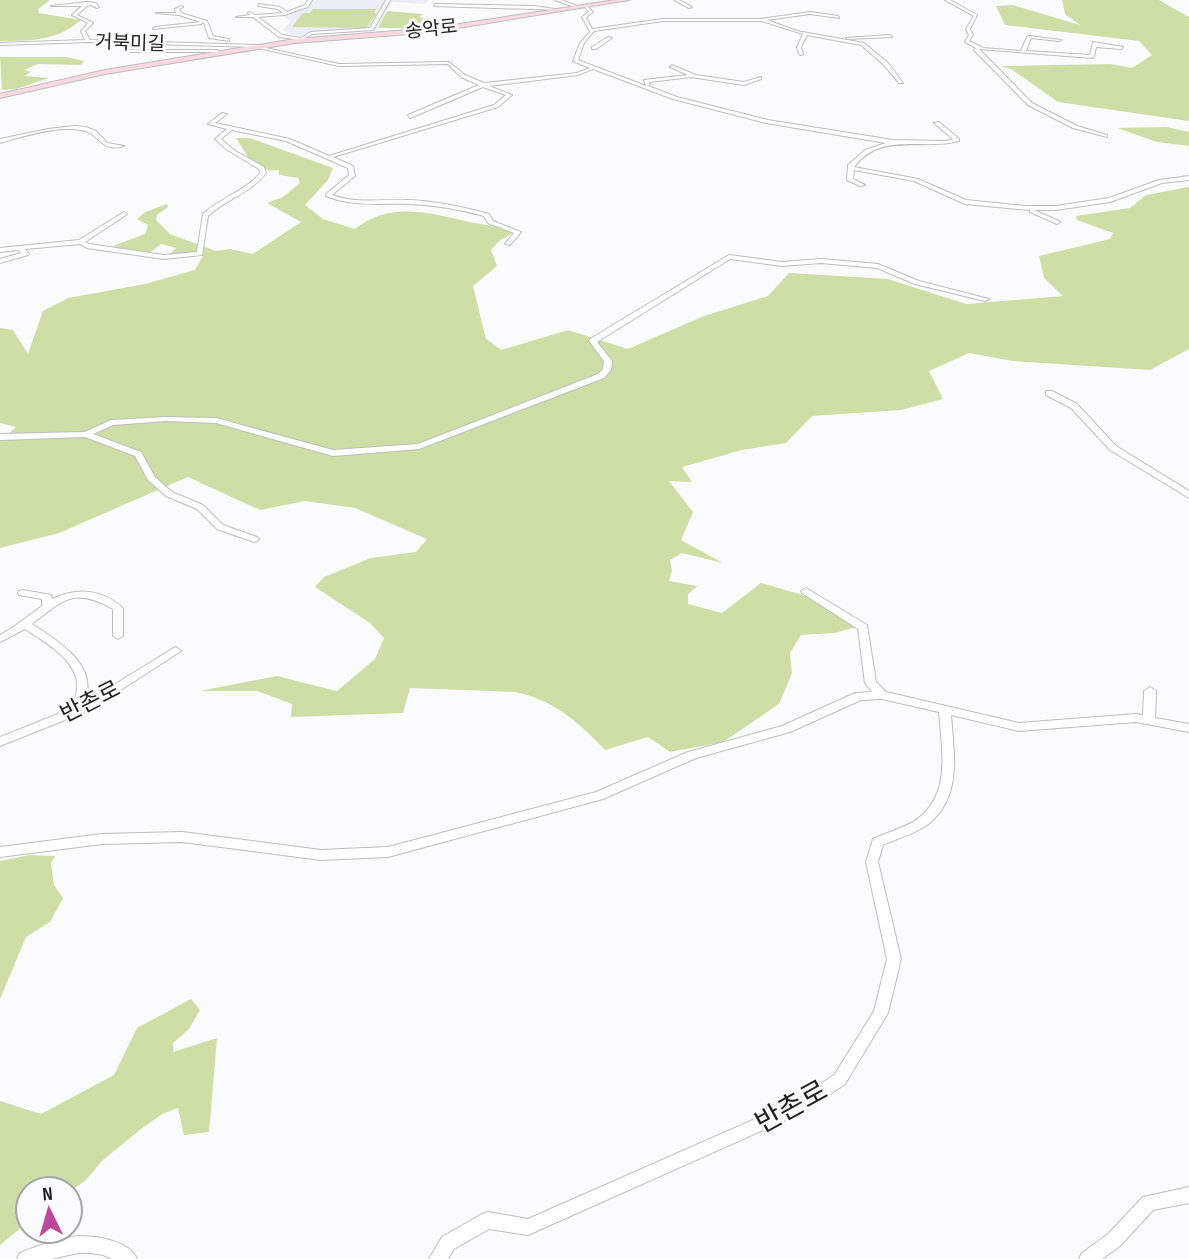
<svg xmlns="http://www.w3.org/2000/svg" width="1189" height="1259" font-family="'Sofia Sans Condensed','Noto Sans KR',sans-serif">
  <rect width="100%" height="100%" fill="#fafbfd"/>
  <path fill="#eaeef7" d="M313 0H429L425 4 392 2 376 31 292 35 283 30 291 21 282 15 309 6Z"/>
  <g fill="#cddfa5">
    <path d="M0 0H50L38 9 39 13 81 20C57 41 30 41 0 41Z"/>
    <path d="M1062 0H1159L1189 17V121L1058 102 1011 69 1000 66 1110 64 1132 68 1152 55 1139 41 1005 25 996 6 1013 5 1080 25 1065 14Z"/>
    <path d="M313 9H376L374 13H377L366 28 292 27 303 13H310Z"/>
    <path d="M387 11 423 14 419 17 427 20 423 22 432 28H378Z"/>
    <path d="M0 57H66L84 61 81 65 38 64 24 70 31 72 24 76 49 78 16 89 2 90Z"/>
    <path d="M1166 127 1189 132V146L1157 142 1117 128Z"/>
    <path d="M236 138H250L333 168 328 180 305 205 323 219 355 229C389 202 426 212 465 221 482 225 497 225 513 233L499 241 491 250 497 266 473 286 486 339 501 350 568 330 628 349 704 316 768 296 789 273 888 279 966 304 1063 296 1044 278 1039 256 1110 239 1113 233 1077 220 1076 216 1130 208 1146 195 1189 187V349L1150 370 1013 361 969 353 929 371 943 399 901 410 812 416 786 443 742 450 682 467 692 482 669 481 693 512 681 540 723 563 682 553 670 560 672 571 669 581 697 586 688 594V604L722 613 761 583 806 596 856 627 835 633 801 635 790 653 792 673 779 704 723 742 670 752 648 737 605 750C580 723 552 699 515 692L410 688 403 713 291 717 292 704 257 691H200L277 676 337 691 375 659 384 638 370 623 315 587 324 577 371 558 416 552 427 539 355 508 305 501 260 510 188 477 59 533 0 548V435H7L16 427 0 423V328L13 330 28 354 43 311 68 298 145 284 195 270 203 256 169 255 176 248 161 244 148 254 113 246 145 234 148 225 137 219 145 212 167 204 168 207 157 215 156 220 170 234 216 251 230 249 253 254 301 222 267 203 283 197 300 183 298 178 279 175V170C252 173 249 157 236 138Z"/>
    <path d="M30 855 55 856 51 863 54 885 63 898 50 922 26 937 0 999V861Z"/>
    <path d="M191 999 200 1010 189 1029 173 1043V1052L217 1038 209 1132 184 1135 178 1108 162 1114 141 1129 103 1160 85 1181 70 1191 28 1189V1222L0 1245V1101L41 1114 114 1075 137 1028Z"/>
  </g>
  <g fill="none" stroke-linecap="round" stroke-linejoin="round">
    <g stroke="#bcbdbe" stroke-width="2">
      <g id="street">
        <path d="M308 0H312L308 7 284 15 258 17 282 35 301 38 311 32 370 28 386 0H390L373 30 312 34 302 40 279 37 253 17H236L250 15 248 13 250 12 255 15 283 13 278 9 258 6 259 4 280 7 287 12 305 5Z"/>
        <path d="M555 0H561L580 7 577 8Z"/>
        <path d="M674 0H679L692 7 689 8Z"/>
        <path d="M945 0H950L977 15 970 29 973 35 969 41 983 48 1021 51 1027 37 1029 36 1061 40 1059 41 1031 38 1026 51 1090 55 1093 42 1123 47 1121 49 1096 47 1094 57 1092 58 979 49 1032 103 1077 126 1107 135V137L1073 128 1028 105 974 50 976 48 965 42 969 35 966 29 974 16Z"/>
        <path d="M87 2 96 3 99 7 97 8 91 5 87 6 77 15 93 23 85 31 90 40 259 45 261 47 339 64 449 62 465 75 484 83 577 73 590 68 573 61 580 43 590 32 582 17 589 12 585 7 587 6 593 12 586 17 592 29 663 19H760L810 12 838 16 839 18 810 14 767 20 797 31 864 43 888 63 903 83H899L884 65 861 45 807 35 801 47 803 54 801 55 799 54 797 47 803 34 762 21H663L594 31 584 43 578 60 646 86 644 80 688 75 670 67 672 65 696 75 744 82 761 77V79L744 85 691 77 649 82 650 85 648 86 677 97 768 120 893 140 946 141 953 139 934 123 939 122 959 139V141C922 151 881 131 854 167L918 179 966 200 1026 206H1056L1109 198 1159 180 1189 176V180L1162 183 1110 202 1056 210H1034L1059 221 1060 222 1057 224 1030 212V210L965 204 914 181 854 170 853 179 865 185 860 186 847 180 848 165 865 150 886 143 766 123 673 99 593 69 578 75 489 86 512 95 498 107 333 157 353 166 355 176 332 195C357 204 382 199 408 200 436 201 463 207 489 214L493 221 521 232 510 245 505 244 514 233 488 223 484 216C459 209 434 205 408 204 379 203 353 207 326 196V194L349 175 348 168 286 141 232 130 221 139 235 151 264 167 266 173C251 193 226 199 208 216L202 255 164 259 87 248 80 244 25 249 29 254 28 255 0 263V259L21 253 18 250 0 252V248L79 240 124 212 127 214 126 215 85 242 89 244 164 255 197 252 203 214C220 198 246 191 260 173L259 169 226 149 215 139 227 129 208 124 222 113 227 114 215 123 290 139 329 156 494 105 506 95 483 87 410 118 408 115 479 85 461 77 448 64 339 66 254 47 88 42 0 45V43L85 40 81 31 88 23 72 15 82 6H51Z"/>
        <path d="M435 4 534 6 561 10 434 6Z"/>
        <path d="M181 6 183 7 179 9 181 13 207 21 213 36 229 39V41L209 38 204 23 203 22 201 24 153 29 155 27 201 22 179 15 156 13H176L175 9Z"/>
        <path d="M433 18 447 27V29H443L432 20Z"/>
        <path d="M890 35 892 37 848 39 846 38Z"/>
        <path d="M608 37 612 38 596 49H592V47Z"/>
        <path d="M129 50H217L219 51 217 52H127Z"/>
        <path d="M75 126 86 127 96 131 107 143 124 146C99 153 101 133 81 130 55 126 25 136 0 143V139L48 129Z"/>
        <path d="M729 255 782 262 821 259 878 264 919 281 989 299 985 301 915 284 877 268 821 263 782 266 730 259 597 342 612 361 611 370 604 378 419 449 333 456 216 423 166 421 113 425 93 434 141 452 155 477 172 492 203 505 223 525 257 537 259 539 257 541 254 542 217 529 197 509 166 496 148 480 135 456 85 437 0 440V434L85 432 111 420 166 417 216 418 333 450 418 444 598 374 603 369 604 361 589 341 590 339Z"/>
        <path d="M1046 391H1052L1077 404 1116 446 1189 491V498L1110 450 1071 408 1046 395Z"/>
        <path d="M806 588 867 625 876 682 886 692 1019 723 1136 714 1143 715 1144 691 1150 687 1156 691 1155 718 1189 724V732L1136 722 1019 731 951 715C954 755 963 801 924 827 911 835 896 839 883 845L878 862 901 959 888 1013 845 1084 806 1111 528 1235 489 1229 454 1249 448 1259H429L442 1237 482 1214 488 1212 528 1219 796 1101 835 1074 874 1011 887 959 866 862 873 839C886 833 900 829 913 822 952 798 942 751 939 712L882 699 861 700 790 732 696 758 603 799 388 857 321 860 182 842 102 844 0 857V847L102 834 182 832 321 850 388 847 596 792 688 752 782 726 855 693 872 692 865 683 858 629 802 593 801 591Z"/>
        <path d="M23 590 51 595 52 599C77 587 102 589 123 608V636L118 639 113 636V609C74 587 64 599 32 624 58 641 102 667 83 704L172 649 176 647 181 651 90 710 0 746V737L68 710C70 705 74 700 76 695 85 664 46 643 25 629L0 642V635L12 628 42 606V599L19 595 18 593 19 591Z"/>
        <path d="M1189 1187V1203L1153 1210 1120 1246 1102 1259H1079L1082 1253 1108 1234 1143 1197Z"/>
        <path d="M78 1236C96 1236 129 1240 137 1259H112L103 1255 91 1253H78L51 1259H17L20 1253C39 1245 58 1239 78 1236Z"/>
      </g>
    </g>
    <g stroke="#bcbdbe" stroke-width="2">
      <path id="secondary" d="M615 0H629L434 32 295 43 105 74 0 98V94L105 70 295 39 434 28Z"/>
    </g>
    <use href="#street" fill="#fff" fill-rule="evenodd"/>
    <use href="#secondary" fill="#fbd9e1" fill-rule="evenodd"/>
  </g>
  <g text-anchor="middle" stroke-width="6" stroke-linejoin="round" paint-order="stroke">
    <g font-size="19" fill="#212122" stroke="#fafbfd">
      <text transform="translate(431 28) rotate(-6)" y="7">송악로</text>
      <text transform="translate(130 42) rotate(2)" y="7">거북미길</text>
    </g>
    <g font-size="23" fill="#212122" stroke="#fafbfd">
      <text transform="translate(90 701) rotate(-27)" y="8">반촌로</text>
    </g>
    <g font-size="28" fill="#212122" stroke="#fafbfd">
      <text transform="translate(791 1106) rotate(-29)" y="10">반촌로</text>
    </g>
  </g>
  <g transform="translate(49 1210) rotate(355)"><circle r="33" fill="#fafbfd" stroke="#a3a4a5" stroke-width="2"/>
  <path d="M0-5L12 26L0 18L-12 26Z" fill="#bf479b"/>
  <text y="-10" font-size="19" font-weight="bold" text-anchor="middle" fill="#212122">N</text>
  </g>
</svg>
